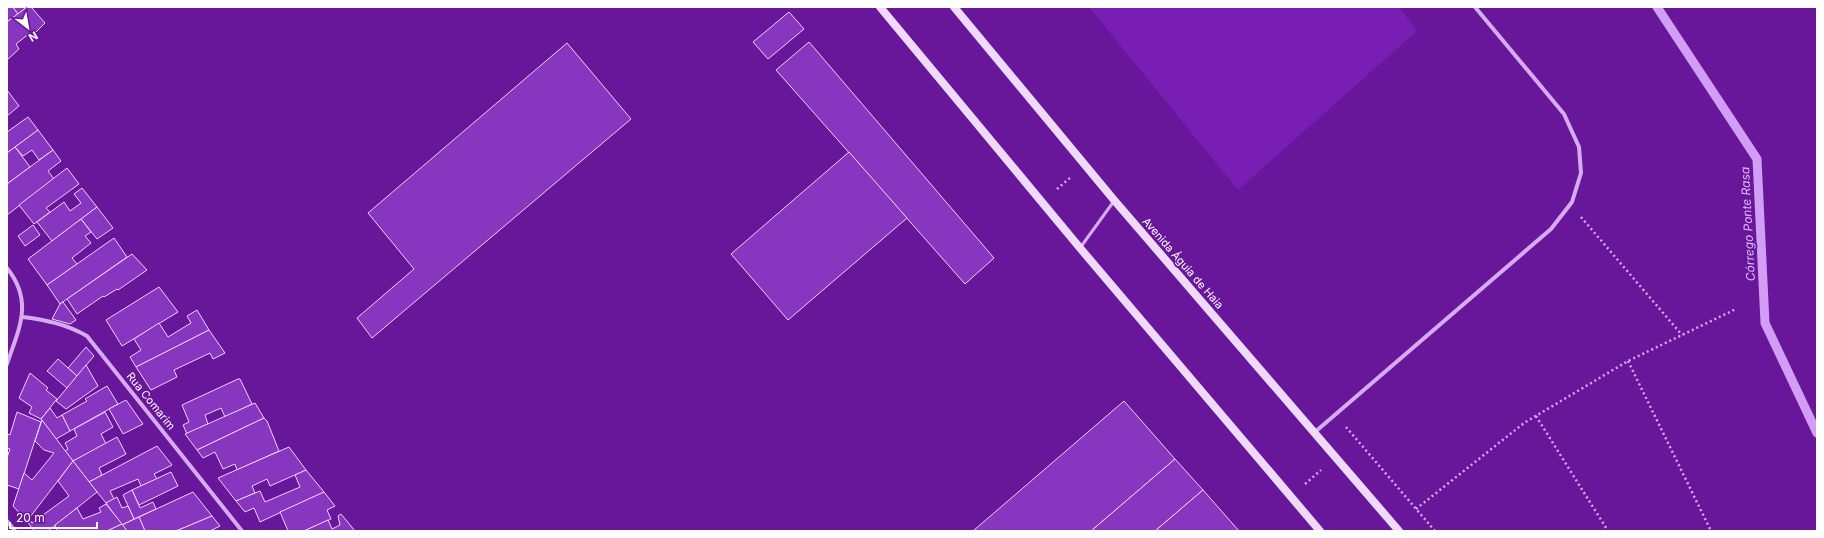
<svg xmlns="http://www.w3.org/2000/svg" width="1824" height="538" font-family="Inter,sans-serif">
  <rect width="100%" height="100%" fill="#68169a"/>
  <path fill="#781eb4" d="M1089 7H1399L1417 31 1238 190Z"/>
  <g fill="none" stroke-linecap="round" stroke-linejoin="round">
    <path stroke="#d19df5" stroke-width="9" d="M1657 7 1757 159 1765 323 1817 433"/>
  </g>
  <g fill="#8836bf" stroke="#ecd2fd">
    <path d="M7 7H13L18 14 7 22Z"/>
    <path d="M13 7H27L18 14Z"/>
    <path d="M27 7H31L45 23 32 36 30 33 16 44 19 49 7 60V22Z"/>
    <path d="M789 12 804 29 768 59 753 42Z"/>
    <path d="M809 42 994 258 965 284 776 70Z"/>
    <path d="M567 43 631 119 372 338 357 318 414 269 368 213Z"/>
    <path d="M7 90 19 106 7 116Z"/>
    <path d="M28 117 38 130 7 153V132Z"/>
    <path d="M38 130 53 150 39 160 32 150 23 156 15 147Z"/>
    <path d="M15 147 30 167 7 184V153Z"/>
    <path d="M53 150 61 161 48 171 54 179 7 215V184Z"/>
    <path d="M849 152 907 218 788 320 731 254Z"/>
    <path d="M67 168 79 184 46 208 50 212 34 224 19 205Z"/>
    <path d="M82 188 97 207 52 241 37 222 64 202 70 211 81 203 74 194Z"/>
    <path d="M97 207 113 228 97 239 81 219Z"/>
    <path d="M81 219 91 232 85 236 91 243 72 258 77 264 47 285 28 259Z"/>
    <path d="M33 225 40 235 25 246 18 236Z"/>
    <path d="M114 238 127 257 60 304 47 285Z"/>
    <path d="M132 254 147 270 118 290 117 289 104 297 103 296 77 314 67 299Z"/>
    <path d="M159 287 178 312 122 346 106 320Z"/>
    <path d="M63 302 76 320 70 324 52 319 60 304Z"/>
    <path d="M197 310 209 330 136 367 130 357 141 350 134 339 159 323 168 337 191 323 187 316Z"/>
    <path d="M209 330 225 353 213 359 210 353 174 370 177 377 151 390 136 367Z"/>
    <path d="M86 347 94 356 77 376 68 368Z"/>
    <path d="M58 359 77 376 67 388 47 371Z"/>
    <path d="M86 365 98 386 66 409 56 401Z"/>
    <path d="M30 373 48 388 46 390 57 399 41 419 29 413 32 407 19 398Z"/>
    <path d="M238 379H240L252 404 225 417 221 408 205 415 208 424 187 434 183 425 189 422 182 405Z"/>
    <path d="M107 386 118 404 70 431 62 415 87 401 85 399Z"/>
    <path d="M126 400 143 424 123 434 109 409Z"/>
    <path d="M1124 401 1175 459 1091 531H973Z"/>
    <path d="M255 403 264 418 197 450 185 434Z"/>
    <path d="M50 408 57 418 62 415 70 431 56 439 41 419Z"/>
    <path d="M17 412 41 422 19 489 7 485V458L10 449 7 448V434L10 435Z"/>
    <path d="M105 412 113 427 101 434 106 444 73 461 65 451 68 449 65 443 77 436 74 429Z"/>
    <path d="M264 418 267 421 279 451 237 470 235 464 223 469 215 452 203 458 197 450Z"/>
    <path d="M42 420 73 461 27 521 13 506 24 473 32 480 54 453 44 450 35 441Z"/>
    <path d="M117 437 126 454 99 468 102 475 89 482 73 461Z"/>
    <path d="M157 446 172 465 154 474 157 479 141 486 138 479 110 491 114 499 106 503 89 482Z"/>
    <path d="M289 447 306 470 270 486 267 479 252 486 255 493 236 501 218 478Z"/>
    <path d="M1175 459 1203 490 1155 531H1091Z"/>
    <path d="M73 461 97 492 48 531H34L27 521 29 518 32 523 69 496 58 481Z"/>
    <path d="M306 470 324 492 260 522 254 508 245 512 236 501 260 491 265 502 300 487 295 475Z"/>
    <path d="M171 472 178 486 139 505 132 490Z"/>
    <path d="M132 490 140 508 153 502 156 509 134 519 123 495Z"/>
    <path d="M1203 490 1239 531H1155Z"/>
    <path d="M193 492 212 516 176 531H145L139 517Z"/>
    <path d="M324 492 335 506 327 510 331 519 304 531H288L280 512Z"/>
    <path d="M117 497 122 508 128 506 134 519 122 525 106 503Z"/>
    <path d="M106 504 122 524 107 531H57L55 525 77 508 83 519 101 512 99 508Z"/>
    <path d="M341 514 355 531H304L328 520 332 529 340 525 338 516Z"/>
    <path d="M212 516 220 526 210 531H176Z"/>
    <path d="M139 517 145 531H127L122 525Z"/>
    <path d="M122 524 127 531H107Z"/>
  </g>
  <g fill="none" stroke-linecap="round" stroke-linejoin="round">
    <g stroke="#d6abf2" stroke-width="2.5" stroke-dasharray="2 3" stroke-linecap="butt">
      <path d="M1057 189 1071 177"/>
      <path d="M1581 217 1682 335"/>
      <path d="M1628 361 1711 531"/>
      <path d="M1536 416 1608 531"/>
      <path d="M1346 427 1435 531"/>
      <path d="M1305 484 1321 470"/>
      <path d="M1416 509 1524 423 1628 361 1736 309"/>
    </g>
    <path stroke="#d6abf2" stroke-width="3" d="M1080 248 1114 201"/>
    <g stroke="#d6abf2" stroke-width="4">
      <path d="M7 268C34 302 19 328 7 364"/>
      <path d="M23 317C46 320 66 324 87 336L242 531"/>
      <path d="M1315 432 1551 229 1572 202 1581 173 1579 147 1564 114 1475 7"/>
      <path d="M7 521 15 531"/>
    </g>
    <g stroke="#efdafc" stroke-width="8">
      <path d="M880 7 1080 248 1320 531"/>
      <path d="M954 7 1114 200 1399 531"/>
    </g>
  </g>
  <g text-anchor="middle" stroke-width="3.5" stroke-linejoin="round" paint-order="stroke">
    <g font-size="11" fill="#fff" stroke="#68169a">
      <text transform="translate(1183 263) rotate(49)" y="4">Avenida Águia de Haia</text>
      <text transform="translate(151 401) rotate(51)" y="4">Rua Comarim</text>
    </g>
    <g font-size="12" font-style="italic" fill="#deb7f9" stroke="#68169a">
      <text transform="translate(1748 224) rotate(-93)" y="4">Córrego Ponte Rasa</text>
    </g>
  </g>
  <rect width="1824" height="538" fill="none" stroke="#ffffff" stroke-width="16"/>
  <g transform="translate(28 28) rotate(149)" stroke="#68169a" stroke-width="3" paint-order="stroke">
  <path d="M0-3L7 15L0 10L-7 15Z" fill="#ffffff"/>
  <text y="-6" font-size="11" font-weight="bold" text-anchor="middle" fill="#ffffff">N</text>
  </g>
  <path d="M10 522v6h87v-6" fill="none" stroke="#ffffff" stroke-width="2"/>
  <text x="16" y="522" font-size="12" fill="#ffffff" stroke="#68169a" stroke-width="3" paint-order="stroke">20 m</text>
</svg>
